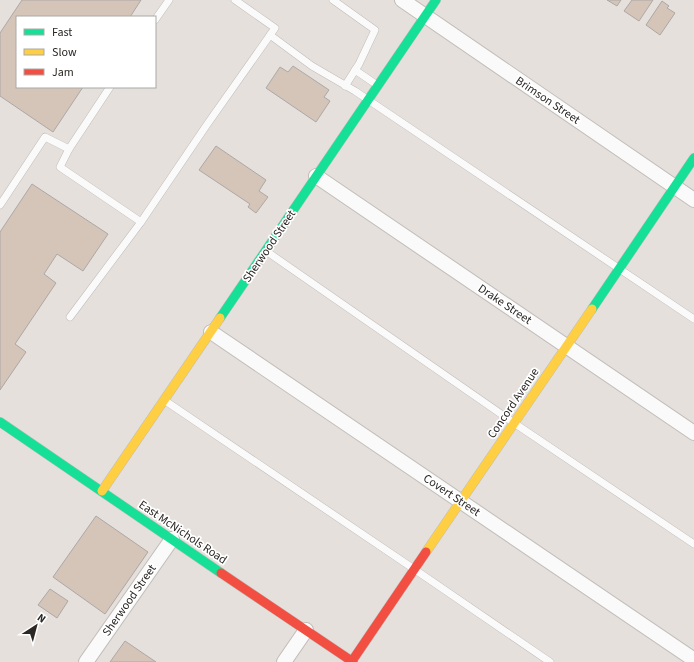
<svg xmlns="http://www.w3.org/2000/svg" width="694" height="662" font-family="'Source Sans 3',sans-serif">
  <rect width="100%" height="100%" fill="#e5e0dc"/>
  <g fill="#d4c5b8" stroke="#aca8a6">
    <path d="M22 0H141L130 17H17V87H83L53 132 0 96V33Z"/>
    <path d="M607 0H621L617 6Z"/>
    <path d="M632 0H653L639 21 624 11Z"/>
    <path d="M662 1 669 6 667 8 675 13 660 35 646 25Z"/>
    <path d="M293 66 329 90 324 97 330 101 316 122 266 88 280 67 288 72Z"/>
    <path d="M216 146 266 180 259 191 268 197 256 213 248 207 250 204 199 170Z"/>
    <path d="M32 184 108 234 83 271 57 254 44 274 56 283 15 344 26 352 0 390V232Z"/>
    <path d="M96 516 148 552 105 614 53 577Z"/>
    <path d="M50 589 68 601 57 618 38 605Z"/>
    <path d="M125 641 156 662H110Z"/>
  </g>
  <g fill="none" stroke-linecap="round" stroke-linejoin="round">
    <g stroke="#c1bdba" stroke-width="8">
      <g id="lane">
        <path d="M333 0 375 30 359 64 345 86"/>
        <path d="M155 20 169 0"/>
        <path d="M270 35 312 66 355 91 694 319"/>
        <path d="M355 70 377 85"/>
        <path d="M69 149 110 87"/>
        <path d="M0 205 45 137 69 149 60 167 141 222 70 317"/>
        <path d="M141 222 206 126 275 28 235 0"/>
        <path d="M266 251 514 423 694 544"/>
        <path d="M164 400 414 569 550 662"/>
      </g>
    </g>
    <g stroke="#c1bdba" stroke-width="16">
      <g id="street">
        <path d="M402 0 694 200"/>
        <path d="M316 176 694 433"/>
        <path d="M211 332 693 659"/>
        <path d="M86 662 172 539"/>
        <path d="M284 662 306 630"/>
      </g>
    </g>
    <g stroke="#c1bdba" stroke-width="10">
      <g id="fast">
        <path d="M592 309 694 158"/>
        <path d="M220 318 436 0"/>
        <path d="M0 422 221 573"/>
      </g>
    </g>
    <g stroke="#c1bdba" stroke-width="10">
      <g id="slow">
        <path d="M102 491 220 318"/>
        <path d="M426 552 592 309"/>
      </g>
    </g>
    <g stroke="#c1bdba" stroke-width="10">
      <g id="jam">
        <path d="M221 573 353 662"/>
        <path d="M352 661 426 552"/>
      </g>
    </g>
    <use href="#lane" stroke="#fbfafa" stroke-width="7"/>
    <use href="#street" stroke="#fbfafa" stroke-width="14"/>
    <use href="#fast" stroke="#16e098" stroke-width="9"/>
    <use href="#slow" stroke="#ffcf43" stroke-width="9"/>
    <use href="#jam" stroke="#f24e42" stroke-width="9"/>
  </g>
  <g text-anchor="middle" stroke-width="3.5" stroke-linejoin="round" paint-order="stroke">
    <g font-size="12" fill="#2a2724" stroke="#fff">
      <text transform="translate(548 100) rotate(34)" y="4">Brimson Street</text>
      <text transform="translate(269 246) rotate(-56)" y="4">Sherwood Street</text>
      <text transform="translate(505 304) rotate(34)" y="4">Drake Street</text>
      <text transform="translate(513 403) rotate(-56)" y="4">Concord Avenue</text>
      <text transform="translate(452 495) rotate(34)" y="4">Covert Street</text>
      <text transform="translate(183 532) rotate(34)" y="4">East McNichols Road</text>
      <text transform="translate(129 600) rotate(-55)" y="4">Sherwood Street</text>
    </g>
  </g>
  <rect x="16" y="16" width="140" height="72" fill="#ffffff" stroke="#aaa9a7"/>
  <rect x="24" y="29" width="20" height="6" fill="#16e098" stroke="#aaa9a7"/>
  <text x="52" y="36" font-size="12" fill="#2a2724">Fast</text>
  <rect x="24" y="49" width="20" height="6" fill="#ffcf43" stroke="#aaa9a7"/>
  <text x="52" y="56" font-size="12" fill="#2a2724">Slow</text>
  <rect x="24" y="69" width="20" height="6" fill="#f24e42" stroke="#aaa9a7"/>
  <text x="52" y="76" font-size="12" fill="#2a2724">Jam</text>
  <g transform="translate(36 626) rotate(36)" stroke="#ffffff" stroke-width="3" paint-order="stroke">
  <path d="M0-3L7 15L0 10L-7 15Z" fill="#2a2724"/>
  <text y="-6" font-size="11" font-weight="bold" text-anchor="middle" fill="#2a2724">N</text>
  </g>
</svg>
